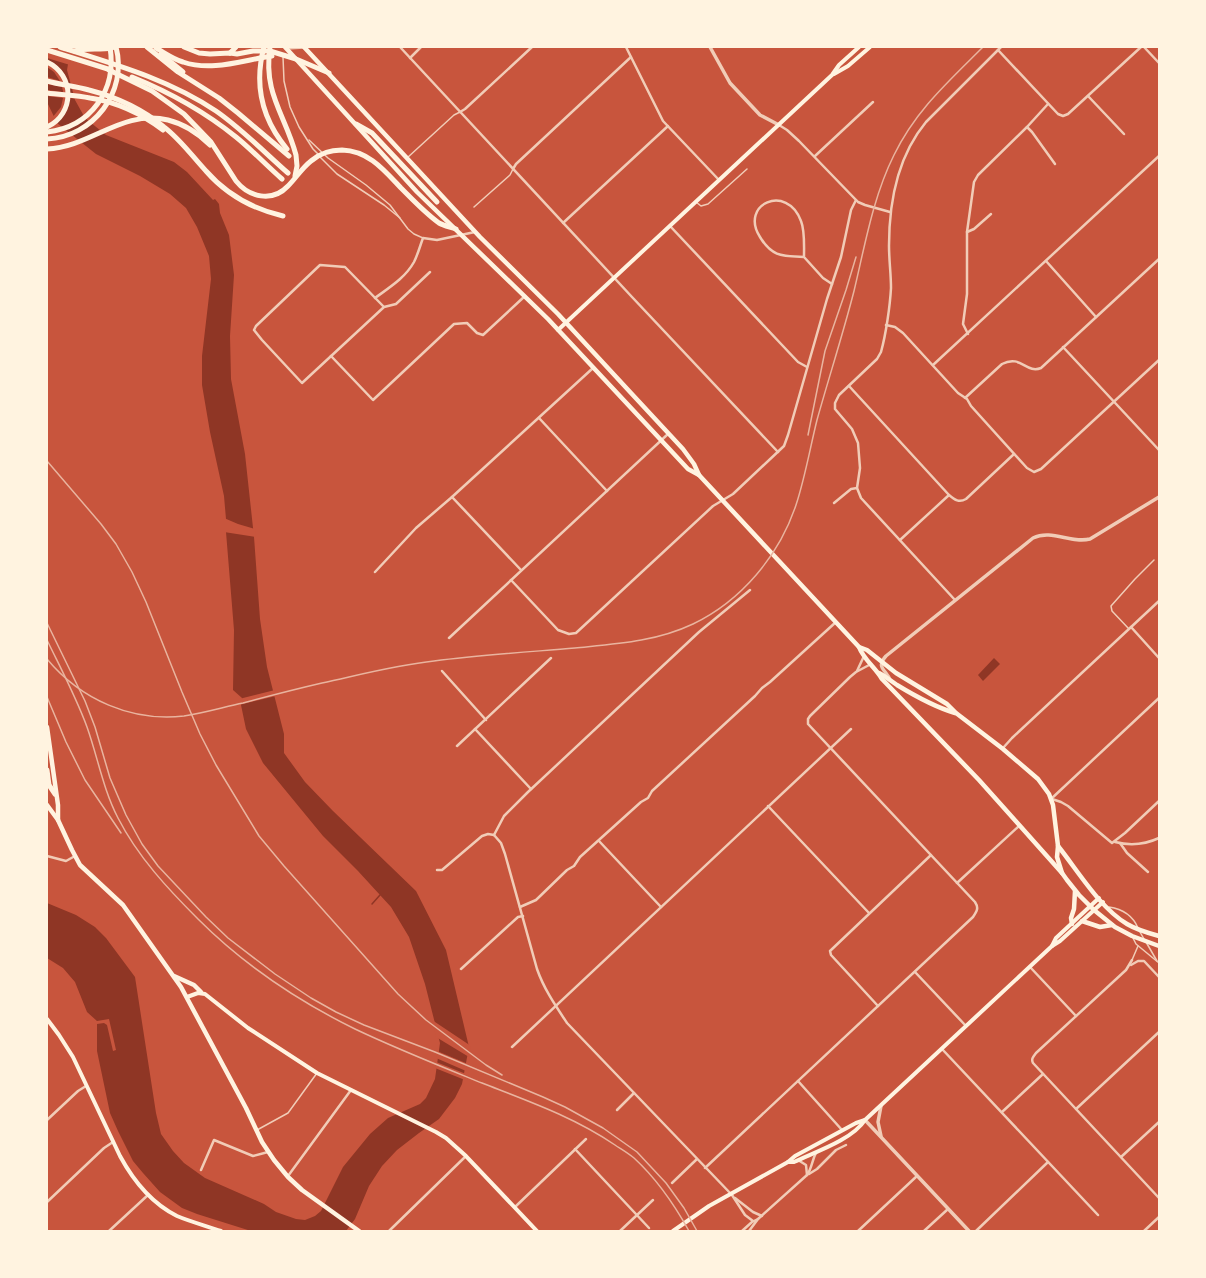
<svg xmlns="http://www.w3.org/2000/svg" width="1206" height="1278" font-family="Lato,sans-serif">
  <rect width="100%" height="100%" fill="#c8553d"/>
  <g fill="#8f3625">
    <path d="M47 47H71L67 70 75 100 85 118 106 135 174 162 187 172 213 200 215 199 219 204 220 213 229 235 234 275 230 336 231 379 245 454 254 537 260 619 267 667 284 734V753L305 782 333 811 416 891 446 950 469 1047 462 1084 455 1098 439 1119 419 1133 397 1150 382 1166 369 1186 355 1219 346 1231H251L197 1214 182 1208 160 1192 143 1173 133 1161 118 1131 110 1113 97 1051V1021L87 1012 75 982 63 968 47 958V903L76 915 95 927 106 938 135 977 156 1113 161 1134 173 1151 184 1163 205 1178 264 1204 276 1212 296 1219 305 1220 315 1216 321 1211 343 1167 370 1134 388 1118 420 1104 426 1098 435 1079 440 1043 425 984 409 937 391 907 358 871 323 836 263 763 246 729 241 705 242 698 233 690 234 630 226 532V519L224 496 210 432 202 385V356L211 279 209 256 197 227 186 208 170 194 140 176 96 154 57 123 47 102Z"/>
    <path d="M994 658 1000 664 983 681 978 675Z"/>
  </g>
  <g fill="#c8553d">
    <path d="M47 47H73L70 65 47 58Z"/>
    <path d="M47 60 56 65 62 71 70 88V93L75 94 77 99 70 98 55 124 52 118 61 107 63 98 47 96V90L63 92V91L62 87 47 84V77L60 81 54 72 47 67Z"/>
    <path d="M224 518 238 524 255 529 256 537 224 532Z"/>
    <path d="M275 690 276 696 239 705V699Z"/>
    <path d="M109 1019 116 1050 113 1051 107 1025 104 1023 97 1024V1021Z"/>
    <path d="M432 1020 471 1046 469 1057 436 1037Z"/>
    <path d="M437 1051 468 1064 466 1071 436 1058Z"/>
    <path d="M436 1062 466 1074 465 1080 435 1068Z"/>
  </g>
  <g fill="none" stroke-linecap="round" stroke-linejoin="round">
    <path stroke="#8f3625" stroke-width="1.5" d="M372 904 380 895"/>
    <g stroke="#f1ccb7" stroke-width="1.5">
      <path d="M283 57 284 81 290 107 299 127 313 149 318 154"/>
      <path d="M309 140 328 158 366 185 390 205 408 229 414 234 423 238"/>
      <path d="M320 157 337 174 384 205 400 218"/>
      <path d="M407 158 454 115 460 112"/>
      <path d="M696 202 701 206 708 204 747 169"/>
      <path d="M474 207 510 175 513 169"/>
      <path d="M1129 629 1112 611 1111 606 1135 579 1154 560"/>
      <path d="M1109 907C1122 909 1133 916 1138 928"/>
      <path d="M1140 932 1144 939"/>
      <path d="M1133 938 1136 944 1159 963"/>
      <path d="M1146 942 1157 961"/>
      <path d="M1132 960 1138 946"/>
      <path d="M257 1130 288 1113 317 1073"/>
    </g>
    <g stroke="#f1ccb7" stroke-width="2.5">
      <path d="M400 47 632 297 778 452"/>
      <path d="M626 47 663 121 719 180"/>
      <path d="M1144 47 1159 63"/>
      <path d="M998 50 1058 114 1063 116 1068 114 1141 47"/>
      <path d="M410 58 421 47"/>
      <path d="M1088 96 1124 134"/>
      <path d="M460 112 465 109 532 47"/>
      <path d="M779 125 787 130 799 141 858 202 865 205 890 212"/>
      <path d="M1027 127 1032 132 1055 164"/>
      <path d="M815 156 873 102"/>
      <path d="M513 169 516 164 631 57"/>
      <path d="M563 223 668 126"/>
      <path d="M670 226 798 362 807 367"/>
      <path d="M967 232 974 229 991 214"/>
      <path d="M804 257C804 246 805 231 801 221 787 183 739 204 760 237 772 257 782 256 804 257L823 278 832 284"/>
      <path d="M1046 261 1096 317"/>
      <path d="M375 298C390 287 405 278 414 262 418 254 420 246 423 238L437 240 475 232"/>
      <path d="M384 307 345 267 320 265 256 326 254 330 262 340 302 383 384 307 396 304 430 272"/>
      <path d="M886 325 895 327 903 333 958 393 967 399 971 406 1027 468 1034 472 1041 469 1159 360"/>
      <path d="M968 334 963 324 967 294V232L974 182 978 175 1027 127 1048 104"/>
      <path d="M1063 347 1159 450"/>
      <path d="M331 356 373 400 454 324 467 323 477 333 483 335 525 296"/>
      <path d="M933 365 1159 156"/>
      <path d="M849 386 949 495"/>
      <path d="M965 398 1002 364C1021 354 1026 374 1041 368L1159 259"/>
      <path d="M539 418 607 491"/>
      <path d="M452 497 521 570"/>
      <path d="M834 503 851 489 857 488"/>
      <path d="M900 540 949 495C955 500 959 503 966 499L1014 454"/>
      <path d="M375 572 416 528 452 497 593 368"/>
      <path d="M511 580 558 630 569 634 576 633 713 506 733 494 784 446 788 435 827 299 841 257 851 210 856 200"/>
      <path d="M955 600 861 498 857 488 860 468 858 443 852 429 835 409V403L839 395 877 359 881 352C886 334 890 306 891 288 891 274 889 260 889 246 889 201 897 157 926 122L1001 47"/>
      <path d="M1131 627 1159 658"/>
      <path d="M449 638 668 434"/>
      <path d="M442 671 486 720"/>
      <path d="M857 671 864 656"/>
      <path d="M475 729 531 789"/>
      <path d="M457 746 551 658"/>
      <path d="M1003 748 1012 738 1159 601"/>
      <path d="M1051 799 1159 698"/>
      <path d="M1052 799 1061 802 1068 806 1112 843 1125 833 1159 801"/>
      <path d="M768 806 869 913"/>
      <path d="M494 835 501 843 505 854 537 969C544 989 555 1005 567 1023L732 1195 745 1215 753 1221"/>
      <path d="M494 835 504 816 528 792 699 632 750 590"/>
      <path d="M599 841 661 907"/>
      <path d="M1115 842C1131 846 1144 845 1159 838"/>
      <path d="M1120 843 1127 853 1148 872"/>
      <path d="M47 856 66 861 75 856"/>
      <path d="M437 870H442L482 836 488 834 494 835"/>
      <path d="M957 883 1020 825"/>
      <path d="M520 907 536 900 567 870 574 866 580 857 641 802 648 798 652 791 755 696 762 688 770 682 836 622"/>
      <path d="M1132 960 1126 970 1036 1053C1033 1057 1031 1059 1033 1063L1159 1198"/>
      <path d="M1131 965 1138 961H1144L1159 977"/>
      <path d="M1030 967 1076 1016"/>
      <path d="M461 969 518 917 523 916"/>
      <path d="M915 972 966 1026"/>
      <path d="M878 1006 831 955 830 951 931 855"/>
      <path d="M512 1047 851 729"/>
      <path d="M942 1049 1098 1215"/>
      <path d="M798 1081 842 1130"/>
      <path d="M1076 1109 1159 1032"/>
      <path d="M617 1110 634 1093"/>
      <path d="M1002 1112 1043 1074"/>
      <path d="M47 1120 78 1091 86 1086"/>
      <path d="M575 1149 649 1228"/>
      <path d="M1121 1157 1159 1122"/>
      <path d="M798 1160 806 1165 807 1175"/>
      <path d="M705 1168 973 917C977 911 979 908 975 902L808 724V719L810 716 850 677 856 672 871 664"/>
      <path d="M201 1170 214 1140 253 1156 268 1152"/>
      <path d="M809 1174 817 1169 836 1150 846 1145"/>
      <path d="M288 1176 351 1090"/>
      <path d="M672 1183 697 1159"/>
      <path d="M735 1198 753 1212 762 1216"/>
      <path d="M47 1202 104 1148 113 1142"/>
      <path d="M515 1207 586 1139"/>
      <path d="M109 1231 148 1195"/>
      <path d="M389 1231 466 1156"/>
      <path d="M620 1231 653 1200"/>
      <path d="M742 1231 752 1222 758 1219"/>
      <path d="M749 1231 758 1219 807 1175C812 1168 812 1160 816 1153"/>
      <path d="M858 1231 917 1176"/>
      <path d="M924 1231 948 1209"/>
      <path d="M976 1231 1048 1162"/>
      <path d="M1144 1231 1159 1217"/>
    </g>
    <g stroke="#f1ccb7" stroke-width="3.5">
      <path d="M710 47 730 83 760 115 779 125"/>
      <path d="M286 48 304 47"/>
      <path d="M890 680C887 670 875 668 886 656L1033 538C1052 529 1071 544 1090 539L1159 497"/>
      <path d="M881 1106 878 1122 881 1136"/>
      <path d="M865 1120 969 1231"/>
    </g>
    <g stroke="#fff3e0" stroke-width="4">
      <path d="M834 74 848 66 870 47"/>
      <path d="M558 330 832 75 839 65 859 47"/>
      <path d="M1052 946 1056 938 1099 898"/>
      <path d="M187 997 198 993 205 994 248 1028 317 1073 436 1132 446 1138 466 1156 537 1231"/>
      <path d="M47 1019 59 1035 73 1057 120 1156C133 1180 151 1203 177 1216 191 1222 207 1226 221 1231"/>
      <path d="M788 1162H794C815 1152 852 1140 865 1120L1052 946 1060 941 1103 902"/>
      <path d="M673 1231 709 1206 788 1162 795 1156 856 1123 865 1120"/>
    </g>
    <g stroke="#fff3e0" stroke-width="4.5">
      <path d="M285 47 417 192 548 319 688 469 699 475 859 647 867 650 896 673 947 704 956 713 1003 749 1038 779 1049 794 1053 805 1058 846 1057 857 1062 873 1067 880 1079 895 1094 910 1115 927 1132 936 1159 946"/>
      <path d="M304 47 480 237 558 314 631 393 683 449 694 464 699 475"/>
      <path d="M859 647C864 660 875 667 882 679L979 780 1062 873"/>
      <path d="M879 673C885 676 891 681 897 685 915 696 935 707 955 713"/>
      <path d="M47 727 58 805V820"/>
      <path d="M47 805 58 820 72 850 80 865 123 905 181 987 246 1108 262 1142 274 1160 288 1177 302 1190 359 1231"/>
      <path d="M1058 846C1078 871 1100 908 1127 924 1137 930 1148 933 1159 936"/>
      <path d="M1082 921 1100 927 1112 925"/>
      <path d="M1072 924 1071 918 1074 909 1075 891"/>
      <path d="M174 976 194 985 201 992"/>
    </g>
    <g stroke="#fff3e0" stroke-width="5">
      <path d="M60 47C114 64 168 79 216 111 242 129 264 152 288 173"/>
      <path d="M147 47 178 72 219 98 238 113 289 156"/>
      <path d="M184 47 199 53 210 54 230 53 237 54 253 51H270L296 59 329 73"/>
      <path d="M264 47C254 84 262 119 287 149"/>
      <path d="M270 47C263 94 285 114 296 155L297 166 295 176"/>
      <path d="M156 48C165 53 173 59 183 62 212 72 243 60 272 56"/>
      <path d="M47 50 111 70"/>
      <path d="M74 51C86 48 99 50 112 48"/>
      <path d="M230 53 236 47"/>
      <path d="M161 54 183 72"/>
      <path d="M47 62C75 75 75 114 47 127"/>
      <path d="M109 70 152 91 184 114 211 142 236 181C249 197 272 203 288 186 296 178 302 168 311 161 319 154 330 150 342 150 369 151 384 170 401 188 413 200 425 213 439 223 444 226 451 227 456 229"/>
      <path d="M132 77C169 92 205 112 236 137 252 150 266 165 282 179"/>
      <path d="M47 81C61 85 75 86 89 90 116 97 142 109 164 127 180 139 192 156 206 171 226 194 253 209 283 216"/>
      <path d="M47 93C61 95 76 95 90 98 116 102 142 114 163 130"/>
      <path d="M356 124 372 133 437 202"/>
      <path d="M47 132C91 127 117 90 110 47"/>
      <path d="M47 139C93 137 128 92 116 47"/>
      <path d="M47 149C91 147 122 109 168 120 184 124 198 133 210 145"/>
      <path d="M47 770 49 785 55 794"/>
    </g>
    <g stroke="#e9b49f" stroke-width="1.5">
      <path d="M808 435 825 351 846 290 856 257"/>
      <path d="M47 461 101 524 116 544 132 572 146 602 182 692 200 734 216 765 259 836 284 866 398 994 426 1020 486 1065 502 1075"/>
      <path d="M47 623 85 701 95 727 110 778 126 815 142 844 158 866 206 917 228 938 275 974 311 998 336 1012 364 1025 435 1052 543 1097 565 1107 603 1128 637 1152 666 1183 684 1208 697 1231"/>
      <path d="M47 640C61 669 76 697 87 727 98 758 103 789 118 818 138 857 168 889 198 919 243 964 298 1001 355 1029 397 1049 440 1066 482 1083 528 1101 574 1117 615 1145 621 1149 628 1153 634 1158 657 1179 674 1204 689 1231"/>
      <path d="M47 659C81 700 132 722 184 716 204 713 224 707 243 703 269 696 296 689 322 683 359 675 396 665 434 661 481 655 528 652 575 648 615 644 655 642 693 624 741 601 779 556 796 505 805 478 810 448 817 420 829 377 843 334 854 291 865 245 873 197 894 155 916 110 948 82 983 47"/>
      <path d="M47 697 66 742 85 780 121 833"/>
    </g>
  </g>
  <rect width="1206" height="1278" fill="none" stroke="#fff3e0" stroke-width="96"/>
</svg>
